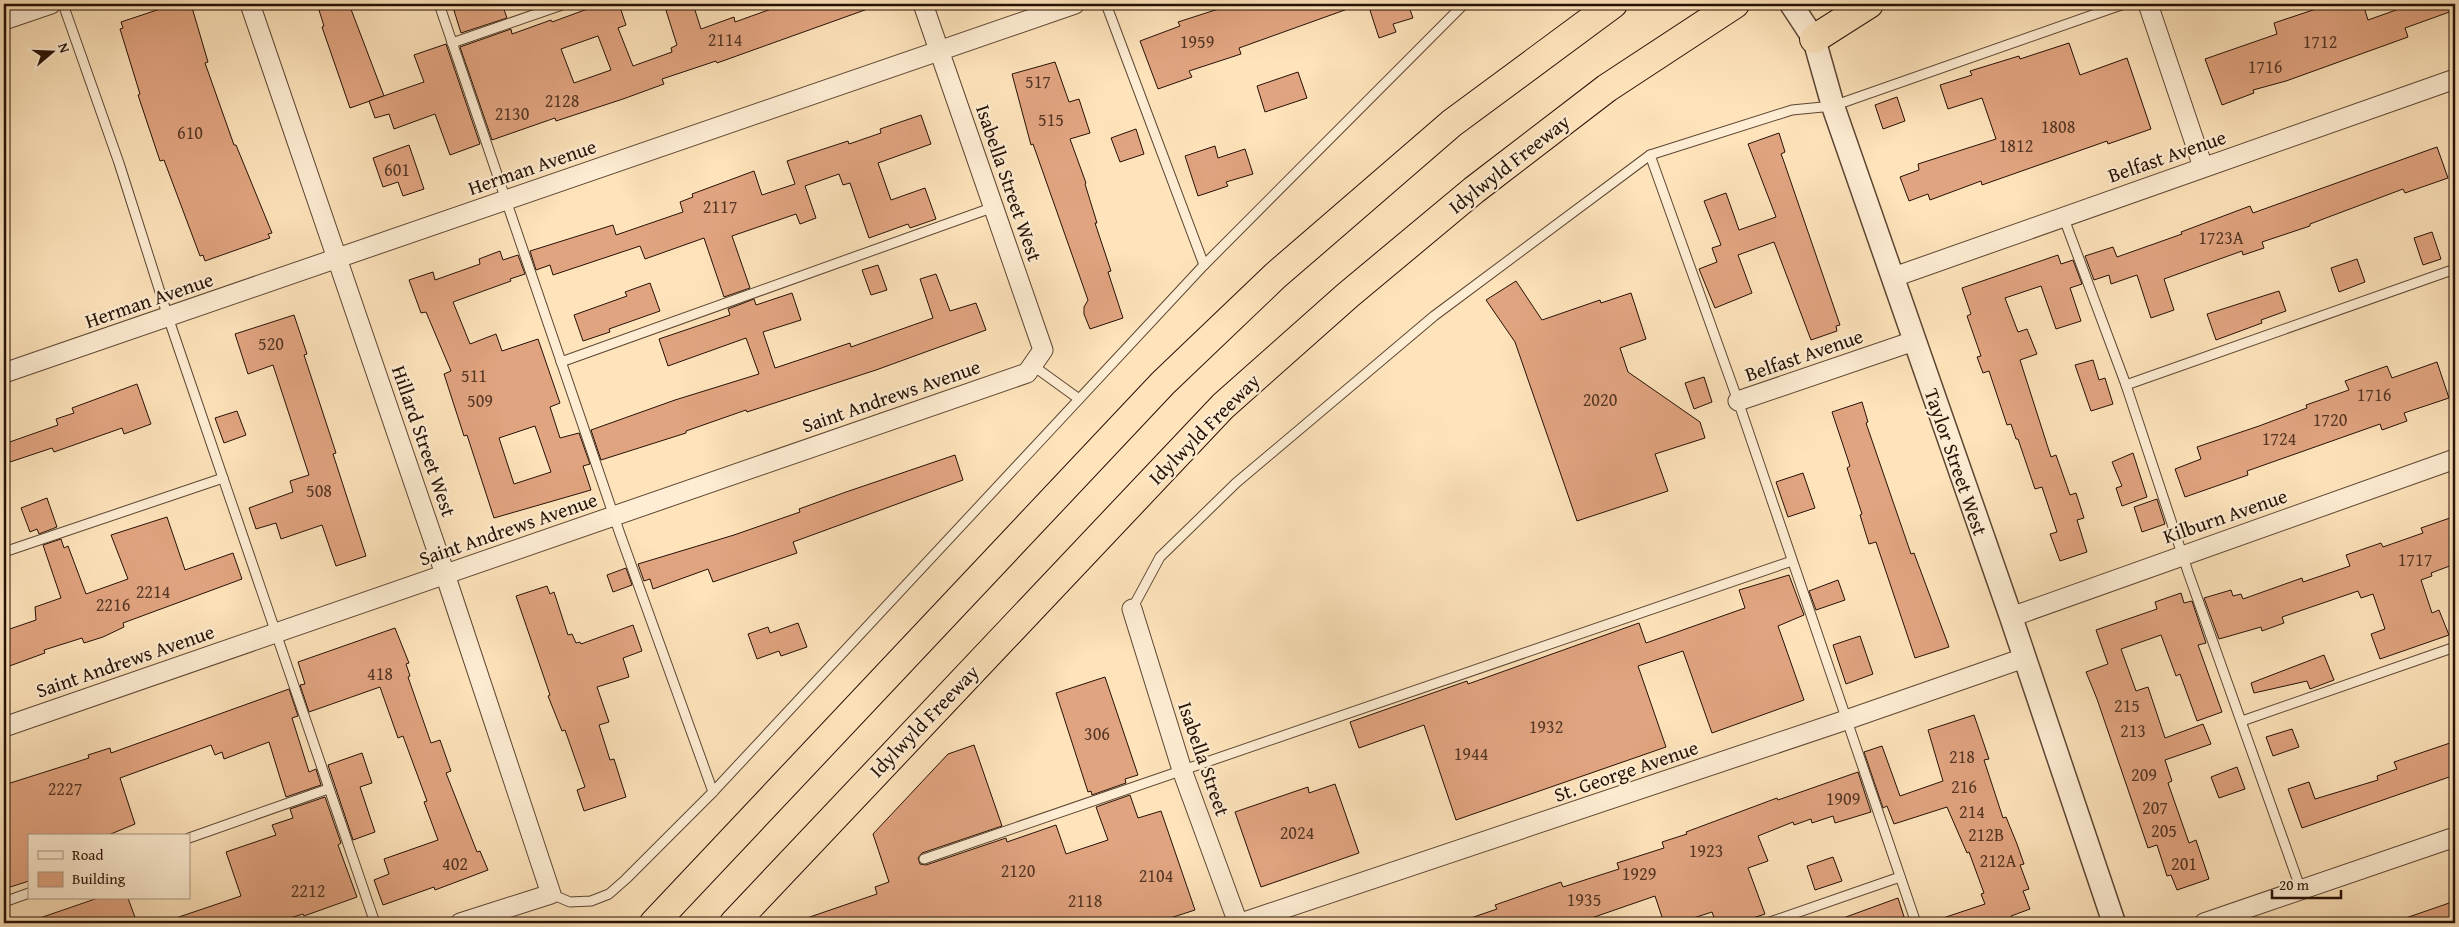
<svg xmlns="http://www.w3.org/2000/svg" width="2459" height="927" font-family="'Gentium Book Plus',serif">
  <rect width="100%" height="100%" fill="#fee3bb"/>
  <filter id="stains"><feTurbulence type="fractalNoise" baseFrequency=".004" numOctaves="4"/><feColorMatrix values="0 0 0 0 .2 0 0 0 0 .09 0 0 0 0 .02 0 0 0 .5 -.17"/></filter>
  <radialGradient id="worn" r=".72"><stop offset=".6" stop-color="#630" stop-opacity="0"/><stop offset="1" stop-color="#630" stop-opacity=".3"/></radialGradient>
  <g fill="#e1a480" stroke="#261105" fill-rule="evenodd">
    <path d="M175 4H191L208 62 205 63 234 145H236L272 233 268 234 270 238 205 261 203 255 200 256 164 160 160 161 138 95 140 94 120 29 123 28 121 22Z"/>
    <path d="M336 4H349L384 96 350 108 322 27 324 26 319 10Z"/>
    <path d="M452 4H502L507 18 461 33Z"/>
    <path d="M601 4H619L626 25 618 28 633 66 672 52 671 48 677 45 664 4H693L701 29 734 17 735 22 785 4H876V6L717 63 716 61 662 79 664 84 623 99 556 121 555 118 492 140 460 47 511 29 512 34 551 20 552 22ZM598 36 611 70 574 83 561 49Z"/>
    <path d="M1234 4H1356V6L1239 48 1241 54 1189 71 1192 77 1158 89 1140 41 1180 26 1178 22Z"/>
    <path d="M1368 4H1408L1413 18 1393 24 1396 32 1379 38Z"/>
    <path d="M2331 4H2363L2368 20 2413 4H2455V10L2405 28 2408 37 2286 81 2253 90 2254 93 2222 105 2205 59 2277 34 2274 23Z"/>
    <path d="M2069 43 2080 75 2127 58 2151 129 2108 144 2107 141 1982 185 1981 181 1930 200 1928 194 1909 201 1900 177 1919 170 1918 164 1996 139 1982 98 1948 109 1940 85 1972 75 1970 71 2019 56 2020 59Z"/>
    <path d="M446 44 480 144 450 155 435 114 394 129 389 114 375 118 369 101 424 82 414 55Z"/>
    <path d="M1055 62 1069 102 1079 99 1090 133 1070 139 1086 183 1085 184 1097 223H1095L1111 271 1108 272 1123 318 1090 329 1084 314V307L1088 300 1033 144 1031 145 1012 74Z"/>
    <path d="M1298 72 1307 98 1265 112 1257 86Z"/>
    <path d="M1897 97 1905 121 1883 129 1875 105Z"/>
    <path d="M921 115 931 144 878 163 891 200 925 188 936 219 910 228 908 224 869 238 850 183 843 185 839 174 805 186 816 218 800 224 796 214 732 236 750 288 724 297 704 238 645 259 640 246 553 275 550 265 536 270 530 251 613 225 616 235 683 212 680 202 693 197 692 194 754 171 762 195 795 184 787 161 848 141 849 144 881 133 880 129Z"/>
    <path d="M1136 129 1144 154 1120 162 1111 138Z"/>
    <path d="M1779 133 1785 152 1781 154 1783 159 1840 325 1836 326 1837 331 1811 340 1774 242 1738 255 1752 293 1715 308 1699 269 1717 262 1712 248 1721 245 1704 201 1726 193 1739 230 1776 217 1748 144Z"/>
    <path d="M409 145 424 189 403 196 398 182 383 187 373 158Z"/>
    <path d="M1215 146 1218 158 1245 149 1253 174 1226 182 1228 186 1198 196 1185 156Z"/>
    <path d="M2437 147 2448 178 2405 193 2403 189 2310 224V226L2262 242 2264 248 2243 255 2242 251 2164 279 2174 310 2151 318 2137 275 2111 284 2109 275 2094 280 2085 256 2113 247 2117 257 2182 234 2181 232 2250 206 2253 213Z"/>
    <path d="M2432 232 2441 259 2423 265 2414 238Z"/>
    <path d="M500 251 503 260 518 255 525 274 510 279 511 281 453 302 470 344 496 334 502 351 538 339 560 403 550 407 560 438 579 433 590 464 583 466 591 490 494 518 467 435 464 436 444 374 451 371 426 312 421 313 409 280 433 272 435 280 480 264 479 259ZM535 426 551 472 514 484 499 438Z"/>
    <path d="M2058 255 2061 264 2073 260 2082 284 2070 288 2081 321 2056 329 2041 286 2005 298 2018 332 2027 329 2037 354 2020 360 2051 457 2056 455 2070 495 2076 493 2084 518 2077 520 2087 552 2060 561 2050 534 2057 532 2042 487 2035 489 2018 439H2016L2011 424 2007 425 1989 371 1983 373 1977 357 1981 356 1967 316 1971 314 1962 288Z"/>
    <path d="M2357 259 2365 282 2339 292 2331 268Z"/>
    <path d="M878 265 887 290 871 295 862 270Z"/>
    <path d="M936 274 950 311 976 303 986 330 876 370 747 412 746 410 686 431V433L601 460 591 430 675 400 759 374 746 338 668 366 659 339 730 315 728 309 754 299 756 305 792 293 801 320 763 332 775 368 850 343 851 347 933 318 920 279Z"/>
    <path d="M1516 281 1542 320 1600 300 1601 303 1631 293 1646 339 1620 348 1628 372 1700 422 1705 438 1655 454 1668 491 1577 521 1515 342 1486 300Z"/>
    <path d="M650 283 660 311 609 329 610 332 583 341 574 315 627 296 625 292Z"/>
    <path d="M2279 291 2286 311 2261 320 2262 323 2216 340 2207 314Z"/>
    <path d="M294 315 307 354 304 355 336 453 333 454 366 556 336 566 322 525 281 539 276 523 256 529 249 508 293 492 290 481 309 475 273 365 248 374 235 334Z"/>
    <path d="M2093 360 2099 380 2105 378 2113 404 2091 411 2075 365Z"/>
    <path d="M2437 362 2449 398 2404 413 2407 421 2382 430 2380 424 2247 471 2248 475 2185 497 2175 469 2201 459 2197 447 2259 426 2307 408 2306 405 2349 390 2345 381 2387 366 2392 378Z"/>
    <path d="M1704 377 1712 402 1694 409 1685 383Z"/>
    <path d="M137 384 151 424 124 434 122 428 54 452 52 448 4 464V444L58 425 56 419 74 413 72 408Z"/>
    <path d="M1862 402 1868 422 1866 423 1911 554 1914 553 1949 647 1915 658 1876 542 1869 544 1860 515 1862 514 1847 468 1850 466 1832 412Z"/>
    <path d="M237 411 246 435 224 443 215 418Z"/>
    <path d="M2133 453 2147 497 2122 506 2116 488 2122 486 2112 462Z"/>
    <path d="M955 455 963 480 793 542 797 553 713 582 708 569 653 589 650 579 644 581 638 564 734 535 800 512 799 509 846 492Z"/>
    <path d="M1803 473 1815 508 1788 517 1776 482Z"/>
    <path d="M47 498 57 527 39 534 37 529 30 532 21 508Z"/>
    <path d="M2157 499 2165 524 2142 532 2134 507Z"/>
    <path d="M167 517 185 570 233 553 242 579 123 623 124 627 103 637 84 643 82 638 44 650 45 653 4 668V631L36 620 35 607 61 598 43 545 61 539 64 548 68 546 86 594 128 579 111 535Z"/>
    <path d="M2450 518 2455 535V564L2431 573 2432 576 2421 580 2432 613 2439 610 2449 635 2380 659 2371 634 2385 629 2373 594 2361 598 2358 591 2282 617 2284 623 2262 631 2261 627 2219 639 2204 598 2231 590 2233 596 2241 594 2243 599 2302 578 2303 582 2350 566 2346 555 2381 543 2383 547 2423 533 2421 528Z"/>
    <path d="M626 568 632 585 613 592 607 575Z"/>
    <path d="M1789 575 1804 615 1778 626 1804 700 1712 733 1683 651 1638 666 1666 747 1456 820 1424 725 1359 748 1350 722 1467 681 1468 684 1639 623 1646 643 1745 608 1739 590Z"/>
    <path d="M1838 580 1845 600 1816 610 1809 591Z"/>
    <path d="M547 586 550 594 554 592 568 635 572 634 576 643 580 642 581 644 633 625 642 651 623 658 629 677 597 687 609 722 599 725 610 760 614 759 626 797 584 811 577 790 585 787 565 730 562 731 548 696 550 695 516 596Z"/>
    <path d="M2181 593 2184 603 2192 601 2206 643 2198 645 2222 712 2197 721 2180 674 2176 676 2161 635 2121 649 2136 691 2148 687 2165 738 2203 724 2211 744 2165 760 2172 781 2168 783 2189 843 2196 840 2209 879 2177 890 2171 875 2167 876 2157 845 2148 848 2097 699 2086 672 2108 664 2096 630 2157 609 2155 602Z"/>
    <path d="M798 623 807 647 781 656 779 651 757 659 748 634 768 627 770 633Z"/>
    <path d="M395 628 409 663 406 664 410 676 408 677 431 743 440 740 451 771 446 773 477 852 480 851 488 870 435 890 434 887 383 905 374 880 389 874 384 859 438 840 424 802 427 801 403 736 398 738 380 687 309 712 300 685 305 684 298 662Z"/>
    <path d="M1860 636 1873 674 1846 684 1833 645Z"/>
    <path d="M2324 655 2334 680 2310 689 2307 681 2254 693 2251 683Z"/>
    <path d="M1105 677 1138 775 1125 779 1126 783 1092 795 1091 791 1088 792 1056 693Z"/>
    <path d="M289 689 298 716 292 718 309 772 316 769 321 785 286 797 269 742 224 759 222 752 215 755 211 745 120 778 135 824 106 836H29V881L4 889V785L89 758 88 755 110 748 111 753Z"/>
    <path d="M1974 715 1989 759 1984 760 2003 818 2006 817 2017 844 2024 864 2020 865 2029 889 2023 891 2030 909 2011 916 2014 923H1938L1937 920 1985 904 1981 894 1984 893 1969 852 1967 853 1947 807 1894 824 1887 806 1883 808 1864 752 1882 746 1900 796 1943 781 1928 730Z"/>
    <path d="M2292 729 2299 747 2273 756 2266 737Z"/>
    <path d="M2450 743 2452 749 2455 747V775L2302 828 2288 789 2309 782 2315 799 2378 780 2377 776 2397 769 2394 762Z"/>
    <path d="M974 745 1002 826 922 853 918 858 920 864 926 865 1006 838 1007 842 1056 825 1066 854 1108 840 1096 807 1130 795 1138 818 1161 811 1195 910 1155 923H802L801 920 877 894 875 887 889 882 873 834 948 754Z"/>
    <path d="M362 753 372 783 360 787 375 832 353 840 328 765Z"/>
    <path d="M2237 767 2245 789 2219 798 2211 777Z"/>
    <path d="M1858 772 1871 812 1835 823 1833 816 1812 823 1811 819 1794 825 1793 822 1758 836 1768 861 1748 868 1765 914 1738 923H1716L1712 912 1678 923H1664L1655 896 1577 923H1466L1465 920 1497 909 1495 905 1561 882 1563 887 1619 869 1617 863 1664 848 1662 842 1687 834 1686 832 1777 798 1778 800Z"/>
    <path d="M1335 784 1359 853 1261 887 1235 812 1308 787 1309 793Z"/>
    <path d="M325 797 341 843 338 845 357 897 304 916 303 914 274 923H171L170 920 241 896 226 852 276 835 272 825 293 818 290 809Z"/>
    <path d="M1833 857 1842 881 1815 890 1807 866Z"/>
    <path d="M98 898H128L137 923H34V920Z"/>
    <path d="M1898 898 1906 923H1836L1835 921Z"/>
    <path d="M2455 901V923H2400V920Z"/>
  </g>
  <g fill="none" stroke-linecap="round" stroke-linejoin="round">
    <g stroke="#5c4632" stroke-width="11">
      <g id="service">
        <path d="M63 4 119 163 168 317 375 923"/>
        <path d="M439 4 620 534 713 792"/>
        <path d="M1106 4 1204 265"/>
        <path d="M452 43 565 4"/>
        <path d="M2063 216 2126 385 2188 572 2301 890"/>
        <path d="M561 362 994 207"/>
        <path d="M1032 365 1079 399"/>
        <path d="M2126 385 2455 269"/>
        <path d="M4 552 223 478"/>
        <path d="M1132 609 1160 557 1236 483 1434 316 1650 155"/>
        <path d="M2242 721 2455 647"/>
        <path d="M189 838 328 789"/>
        <path d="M924 859 1792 561"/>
        <path d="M551 894 570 902 591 901 609 894 626 879 713 792 1204 265 1464 4"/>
        <path d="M4 902 29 893"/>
        <path d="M1767 923 1900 877"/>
        <path d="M1916 923 1738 401 1650 155 1792 110 1833 106 2124 4"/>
      </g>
    </g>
    <g stroke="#5c4632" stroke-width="21">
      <g id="minor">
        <path d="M250 4 445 574 551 894 460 923"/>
        <path d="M2148 4 2203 167"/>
        <path d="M4 20 51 4"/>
        <path d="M1894 277 2455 79"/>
        <path d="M4 373 1075 4"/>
        <path d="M1738 401 1914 341"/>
        <path d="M1132 609 1182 770 1238 923"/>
        <path d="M2011 617 2455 459"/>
        <path d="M4 727 1027 373 1043 350 923 4"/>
        <path d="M1241 923 1846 720 2024 658"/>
        <path d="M2204 923 2455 837"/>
      </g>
    </g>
    <g stroke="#5c4632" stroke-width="25">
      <path id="tertiary" d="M1791 4 1814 39 1833 106 2011 617 2114 923"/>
    </g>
    <g stroke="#261105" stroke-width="30">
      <g id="motorway">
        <path d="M1814 39 1869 4"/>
        <path d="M654 923 1163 383 1275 276 1452 123 1613 4"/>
        <path d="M734 923 1223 406 1348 295 1474 190 1607 88 1735 4"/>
      </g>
    </g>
    <use href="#service" stroke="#feedd3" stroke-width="9"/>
    <use href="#minor" stroke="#feedd3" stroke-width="19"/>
    <use href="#tertiary" stroke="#feedd3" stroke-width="22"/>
    <use href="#motorway" stroke="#fee3bb" stroke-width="28"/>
  </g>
  <g text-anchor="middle" stroke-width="4.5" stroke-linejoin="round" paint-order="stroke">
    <g font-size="18" fill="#553624">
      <text x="725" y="46">2114</text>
      <text x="1197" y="48">1959</text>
      <text x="2320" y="48">1712</text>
      <text x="2265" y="73">1716</text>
      <text x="1038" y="88">517</text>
      <text x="562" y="107">2128</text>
      <text x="512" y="120">2130</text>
      <text x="1051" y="126">515</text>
      <text x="2058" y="133">1808</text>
      <text x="190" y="139">610</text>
      <text x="2016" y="152">1812</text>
      <text x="397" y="176">601</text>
      <text x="720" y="213">2117</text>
      <text x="2221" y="244">1723A</text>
      <text x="271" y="350">520</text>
      <text x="474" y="382">511</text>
      <text x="2374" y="401">1716</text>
      <text x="1600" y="406">2020</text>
      <text x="480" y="407">509</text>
      <text x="2330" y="426">1720</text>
      <text x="2279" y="445">1724</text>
      <text x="319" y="497">508</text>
      <text x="2415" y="566">1717</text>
      <text x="153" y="598">2214</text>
      <text x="113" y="611">2216</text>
      <text x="380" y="680">418</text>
      <text x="2127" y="712">215</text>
      <text x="1546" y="733">1932</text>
      <text x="2133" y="737">213</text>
      <text x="1097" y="740">306</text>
      <text x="1471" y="760">1944</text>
      <text x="1962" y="763">218</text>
      <text x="2144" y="781">209</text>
      <text x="1964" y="793">216</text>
      <text x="65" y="795">2227</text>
      <text x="1843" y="805">1909</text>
      <text x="2155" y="814">207</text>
      <text x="1972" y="818">214</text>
      <text x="2164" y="837">205</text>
      <text x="1297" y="839">2024</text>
      <text x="1986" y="841">212B</text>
      <text x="1706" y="857">1923</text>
      <text x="1998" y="867">212A</text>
      <text x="455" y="870">402</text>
      <text x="2184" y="870">201</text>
      <text x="1018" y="877">2120</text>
      <text x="1639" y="880">1929</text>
      <text x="1156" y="882">2104</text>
      <text x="308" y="897">2212</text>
      <text x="1584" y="906">1935</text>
      <text x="1085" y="907">2118</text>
    </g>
    <g font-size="20" fill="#261105" stroke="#feedd3">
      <text transform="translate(2167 156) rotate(-19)" y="7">Belfast Avenue</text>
      <text transform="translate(1509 164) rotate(-38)" y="7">Idylwyld Freeway</text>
      <text transform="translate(532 167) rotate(-19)" y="7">Herman Avenue</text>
      <text transform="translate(1009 183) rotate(71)" y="7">Isabella Street West</text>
      <text transform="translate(149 300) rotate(-19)" y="7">Herman Avenue</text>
      <text transform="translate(1804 355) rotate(-19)" y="7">Belfast Avenue</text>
      <text transform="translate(891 396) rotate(-19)" y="7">Saint Andrews Avenue</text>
      <text transform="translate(1204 429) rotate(-45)" y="7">Idylwyld Freeway</text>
      <text transform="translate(424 441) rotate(71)" y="7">Hillard Street West</text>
      <text transform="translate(1956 462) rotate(71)" y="7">Taylor Street West</text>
      <text transform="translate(2225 516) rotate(-19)" y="7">Kilburn Avenue</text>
      <text transform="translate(508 529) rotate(-19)" y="7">Saint Andrews Avenue</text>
      <text transform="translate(125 661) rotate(-19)" y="7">Saint Andrews Avenue</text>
      <text transform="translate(924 721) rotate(-46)" y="7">Idylwyld Freeway</text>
      <text transform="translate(1204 759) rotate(71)" y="7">Isabella Street</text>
      <text transform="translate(1626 771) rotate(-19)" y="7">St. George Avenue</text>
    </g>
  </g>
  <rect width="2459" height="927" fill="none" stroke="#fee3bb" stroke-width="20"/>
  <rect x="5" y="5" width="2449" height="917" fill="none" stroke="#261105" stroke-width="2.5"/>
  <rect x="10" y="10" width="2439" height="907" fill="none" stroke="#261105"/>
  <rect x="28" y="834" width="162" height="65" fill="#feedd3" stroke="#a89581"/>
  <rect x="38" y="851" width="25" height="8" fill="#feedd3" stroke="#a89581"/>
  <text x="72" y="860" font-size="15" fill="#261105">Road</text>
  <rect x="38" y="872" width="25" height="15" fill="#e1a480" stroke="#a89581"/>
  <text x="72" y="884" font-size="15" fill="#261105">Building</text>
  <g transform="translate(52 52) rotate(71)" stroke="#feedd3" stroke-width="4" paint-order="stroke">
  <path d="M0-4L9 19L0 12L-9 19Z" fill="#261105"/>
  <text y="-8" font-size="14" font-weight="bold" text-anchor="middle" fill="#261105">N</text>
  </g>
  <path d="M2272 890v8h69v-8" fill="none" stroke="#261105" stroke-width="2.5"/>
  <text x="2279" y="890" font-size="15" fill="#261105" stroke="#feedd3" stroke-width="4" paint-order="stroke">20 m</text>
  <rect width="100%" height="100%" filter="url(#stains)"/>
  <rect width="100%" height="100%" fill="url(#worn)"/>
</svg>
